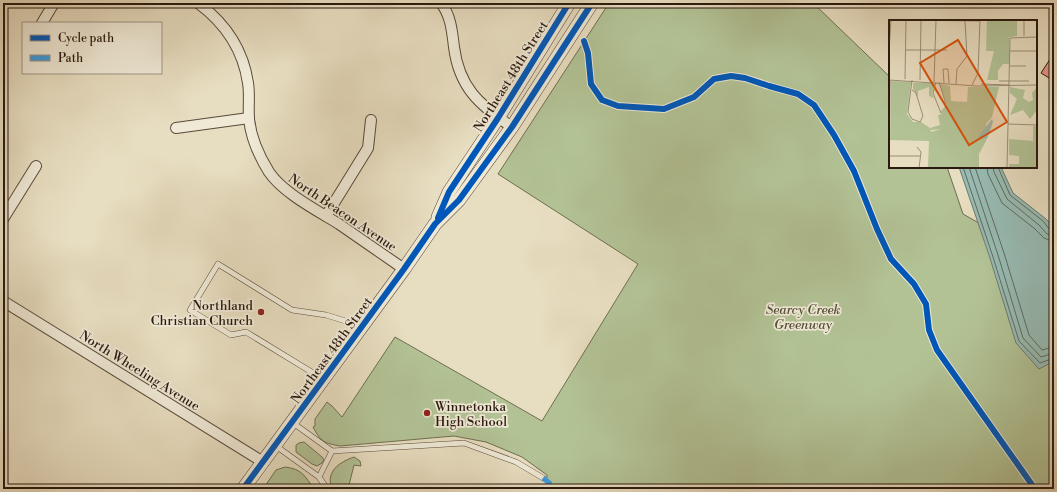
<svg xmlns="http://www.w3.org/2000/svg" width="1057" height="492" font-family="'Libre Bodoni',serif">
  <rect width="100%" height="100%" fill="#e7ddc0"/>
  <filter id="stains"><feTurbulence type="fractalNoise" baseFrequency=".005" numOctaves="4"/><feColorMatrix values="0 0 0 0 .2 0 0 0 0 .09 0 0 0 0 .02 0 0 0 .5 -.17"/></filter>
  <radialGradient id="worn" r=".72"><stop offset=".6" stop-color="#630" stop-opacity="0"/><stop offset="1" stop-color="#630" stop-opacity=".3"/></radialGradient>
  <g fill="#b2c295" stroke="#6e6e52">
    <path d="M609 3H813L890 77V167H947L963 214 1054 266V489H546L547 475 522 457 486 442 454 436 340 446C324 443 321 442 313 427L315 426V419L327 402 332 406 342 417 395 337 542 421 638 264 498 174Z"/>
    <path d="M304 442 322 457 324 460 322 463 317 466 312 464 296 452V445L299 443Z"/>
    <path d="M354 457 360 461 361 466 354 465 348 489H332C325 471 340 462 354 457Z"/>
    <path d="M285 467C302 469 305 476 314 489H263L276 470Z"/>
  </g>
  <path fill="#97bbb3" stroke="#6b7a71" d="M959 167H1001L1013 193 1046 219 1054 228V361L1039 369 1016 343 990 258Z"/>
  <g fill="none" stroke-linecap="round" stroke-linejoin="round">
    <g stroke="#606a60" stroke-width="1">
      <path d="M963 167 993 257 1019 341 1040 363 1054 358"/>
      <path d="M969 167 998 255 1023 338 1041 357 1054 353"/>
      <path d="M975 167 1004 253 1029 335 1042 350 1054 347"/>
      <path d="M987 167 988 174 1002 203 1035 229 1044 238 1054 242"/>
      <path d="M993 167 994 172 1007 199 1039 225 1047 234 1054 235"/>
      <path d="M998 167 1010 195 1043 221 1050 230H1054"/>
    </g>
  </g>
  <path fill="#e59789" stroke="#2a190e" d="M1054 53V81L1041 73Z"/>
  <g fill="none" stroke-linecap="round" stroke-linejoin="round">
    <g stroke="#594a3a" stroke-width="6">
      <g id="service">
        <path d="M323 379 246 332 231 335 190 310 218 264 292 310 326 315 362 326"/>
        <path d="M293 423 332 451 464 443 516 462 543 478"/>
        <path d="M276 446 319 477 327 489"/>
        <path d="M319 477 332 451"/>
      </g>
    </g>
    <g stroke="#594a3a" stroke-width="12">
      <g id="minor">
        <path d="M198 3C225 23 243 49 248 83 250 95 248 107 249 119 251 138 259 156 269 172 283 193 318 211 339 224 361 239 382 254 404 269"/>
        <path d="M441 3C451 16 452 31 454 47 459 87 479 105 512 127"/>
        <path d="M42 23 54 3"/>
        <path d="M176 128 249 118"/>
        <path d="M326 216 368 148 371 120"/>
        <path d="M3 219 36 166"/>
        <path d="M3 301 263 462"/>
      </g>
    </g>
    <g stroke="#594a3a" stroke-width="14">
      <g id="tertiary">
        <path d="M438 217 449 192 498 118 569 3"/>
        <path d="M243 489 404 269 435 224 459 200 512 127 592 3"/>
      </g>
    </g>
    <use href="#service" stroke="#efe9d6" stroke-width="5"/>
    <use href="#minor" stroke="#efe9d6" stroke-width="10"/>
    <use href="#tertiary" stroke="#efe9d6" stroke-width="13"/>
    <path stroke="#3d9bde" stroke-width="5" stroke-dasharray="10 5" stroke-linecap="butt" d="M543 478 557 489"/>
    <g stroke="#efe9d6" stroke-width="8">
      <g id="cycleway">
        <path d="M584 41 588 53 591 84 602 100 618 106 664 109 694 97 714 79 731 76 745 78 769 86 798 94 814 105 834 135 854 171 877 229 891 259 914 284 926 304 929 330 937 350 1035 489"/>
        <path d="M438 218 449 192 498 118 569 3"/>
        <path d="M243 489 404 269 435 224 459 200 512 127 592 3"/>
      </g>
    </g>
    <use href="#cycleway" stroke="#0057b8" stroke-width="6"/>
  </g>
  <g fill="#8f2418" stroke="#efe9d6" stroke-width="1.5">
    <circle cx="261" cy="312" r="4"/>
    <circle cx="427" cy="413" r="4"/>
  </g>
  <g text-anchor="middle" stroke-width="3.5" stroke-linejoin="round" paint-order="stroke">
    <g font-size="13" fill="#2a190e" stroke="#efe9d6">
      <text transform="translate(510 76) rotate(-58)" y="5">Northeast 48th Street</text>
      <text transform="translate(343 212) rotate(34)" y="5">North Beacon Avenue</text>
      <text transform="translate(331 350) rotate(-54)" y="5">Northeast 48th Street</text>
      <text transform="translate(140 370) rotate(32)" y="5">North Wheeling Avenue</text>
    </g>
    <g font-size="13" fill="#2a190e" stroke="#efe9d6" text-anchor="end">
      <text x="253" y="310">Northland<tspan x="253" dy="15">Christian Church</tspan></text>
      <text x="435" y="411" text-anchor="start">Winnetonka<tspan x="435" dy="15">High School</tspan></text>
    </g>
    <g font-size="13" font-style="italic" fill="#534c36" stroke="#efe9d6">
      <text x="803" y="314">Searcy Creek<tspan x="803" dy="15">Greenway</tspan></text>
    </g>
  </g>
  <g transform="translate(889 20)">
    <rect width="148" height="148" fill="#e7ddc0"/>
    <path d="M98 0H128V16L120 17V44H114L109 51V60H98L105 31H97ZM2 61 22 62 18 94 24 102H32L41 108 42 112 52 109 42 110 41 108 51 105 49 95 53 94 51 92 58 84 50 64 61 66 62 81 78 82 79 67H110L103 97 97 104V121L90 134V148H39L40 121 1 120ZM24 63H45L43 74 45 78 40 76V67L29 71V77L24 69ZM121 67 136 70 134 78 140 82 144 80 143 73 148 67V90L141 99 134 90 121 95 128 79 121 73ZM144 106H148V148H120V144H130V136L120 135V119L144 121Z" fill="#b2c295"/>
    <path d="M103 99 104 102 98 119 89 117Z" fill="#97bbb3"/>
    <path fill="none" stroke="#9b8f79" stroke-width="1" d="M17 0 91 1M135 16V0M0 30 2 0M17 30H58M121 31H148M121 46H137M16 59 17 0M0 60 88 66 148 65M31 60 32 0M110 61H140M45 62 47 0M47 62 44 73 52 93M50 62 57 84M55 63 54 49H59L60 63M67 64 68 49 78 36 76 1M92 64 121 65M83 65 89 53 91 0M23 70 27 73 34 96 31 102 23 99 19 92 23 60M119 104 148 105M28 127 32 132 30 148M1 136H32M0 148 1 60M118 148 121 18 148 17"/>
    <path fill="#d5530c" fill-opacity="0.15" stroke="#d5530c" stroke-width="2" d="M69 20 118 102 80 125 31 43Z"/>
    <rect width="148" height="148" fill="none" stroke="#2a190e" stroke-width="2"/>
  </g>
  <rect width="1057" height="492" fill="none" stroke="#e7ddc0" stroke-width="16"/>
  <rect x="4" y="4" width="1049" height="484" fill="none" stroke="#2a190e" stroke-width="2"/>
  <rect x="8" y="8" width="1041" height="476" fill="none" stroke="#2a190e"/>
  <rect x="22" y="22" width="140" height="52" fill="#efe9d6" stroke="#a09686"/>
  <rect x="30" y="35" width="20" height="6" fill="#0057b8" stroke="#a09686"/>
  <text x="58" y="42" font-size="12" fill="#2a190e">Cycle path</text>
  <rect x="30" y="55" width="20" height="6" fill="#3d9bde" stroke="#a09686"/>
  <text x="58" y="62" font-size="12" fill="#2a190e">Path</text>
  <rect width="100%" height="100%" filter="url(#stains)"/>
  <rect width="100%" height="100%" fill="url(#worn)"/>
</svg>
